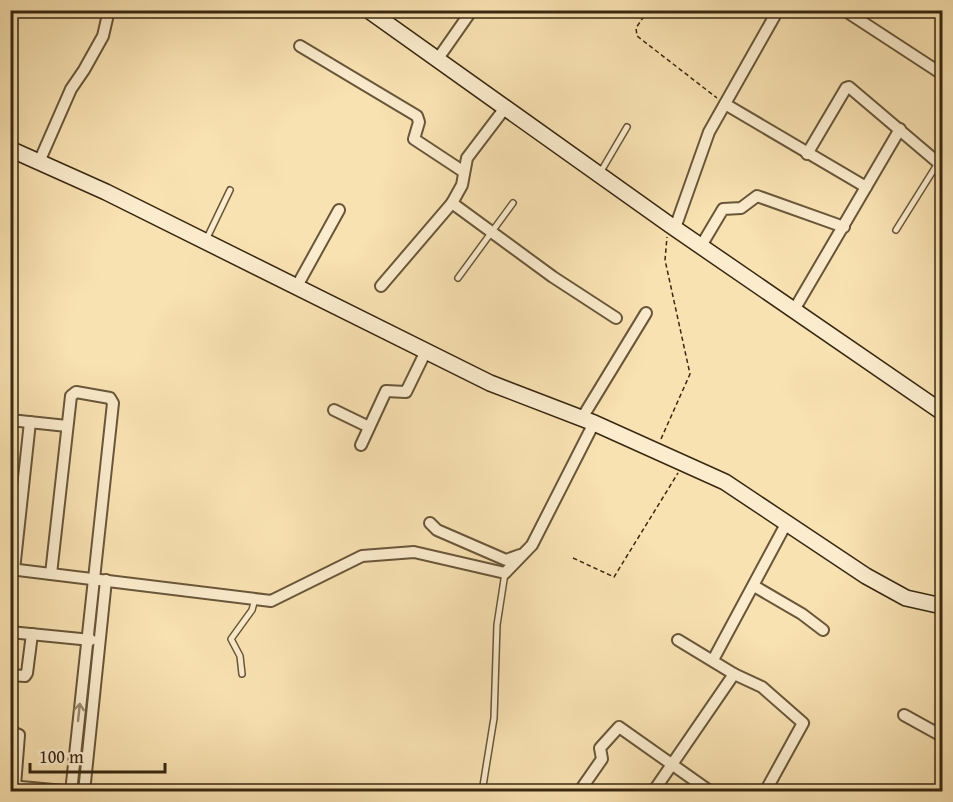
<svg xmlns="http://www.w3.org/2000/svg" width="953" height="802" font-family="'Gentium Book Plus',serif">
  <rect width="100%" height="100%" fill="#f9e2b2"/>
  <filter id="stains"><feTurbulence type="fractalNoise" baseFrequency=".00333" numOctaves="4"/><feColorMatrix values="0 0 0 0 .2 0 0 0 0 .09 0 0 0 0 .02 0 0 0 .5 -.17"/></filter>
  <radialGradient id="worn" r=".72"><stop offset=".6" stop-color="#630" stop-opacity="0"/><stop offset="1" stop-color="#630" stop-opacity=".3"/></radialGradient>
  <path fill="#b8c490" stroke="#787650" stroke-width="1.5" d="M11 641 17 642 14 668H11Z"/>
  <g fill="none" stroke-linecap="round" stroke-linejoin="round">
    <g stroke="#695639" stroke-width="8">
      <g id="lane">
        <path d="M600 173 627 127"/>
        <path d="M896 230 938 163"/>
        <path d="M206 240 230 190"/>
        <path d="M458 278 513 203"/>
        <path d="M242 674 240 656 231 639 252 610 255 599"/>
        <path d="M482 792 494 718 497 625 505 573"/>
      </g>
    </g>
    <g stroke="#695639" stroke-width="14">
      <g id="street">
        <path d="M844 10 942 74"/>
        <path d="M300 46 417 116 419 122 414 139 464 172"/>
        <path d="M437 60 472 10"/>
        <path d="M725 104 866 187"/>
        <path d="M807 154 846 88 849 87 942 166"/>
        <path d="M39 162 71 89 84 70 103 36 109 10"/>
        <path d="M452 203 553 277 616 318"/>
        <path d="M675 228 709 132 778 10"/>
        <path d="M701 246 723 209 741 208 757 196 844 227"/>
        <path d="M297 286 339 210"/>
        <path d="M381 286 452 203 462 185 467 158 505 108"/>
        <path d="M794 310 900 129"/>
        <path d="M334 410 369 427"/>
        <path d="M582 418 646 313"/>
        <path d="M10 420 67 426"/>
        <path d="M361 445 386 391 406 392 426 351"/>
        <path d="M430 523 437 530 506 560 520 555"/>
        <path d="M10 569 271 601 362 556 414 552 505 573 532 545 594 423"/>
        <path d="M14 570 30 422"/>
        <path d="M51 574 71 396 76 392 110 398 113 403 71 792"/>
        <path d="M754 586 802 614 823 630"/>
        <path d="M10 632 91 640"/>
        <path d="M713 660 786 524"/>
        <path d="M734 674 762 687 803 723 765 792"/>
        <path d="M10 675 25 676 27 673 32 634"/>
        <path d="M904 715 942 736"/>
        <path d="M10 731 19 735 15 786"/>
        <path d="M10 786 75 792"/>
        <path d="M84 792 106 580"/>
        <path d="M579 792 602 759 600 748 619 727 711 792"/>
        <path d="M653 792 734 674 678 640"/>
      </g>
    </g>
    <g stroke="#392811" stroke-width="18">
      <g id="secondary">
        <path d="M368 10 670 225 942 412"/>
        <path d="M10 149 106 192 490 383 594 423 725 482 866 576 906 598 942 606"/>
      </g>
    </g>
    <g stroke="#392811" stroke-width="1.5" stroke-dasharray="4.5 3" stroke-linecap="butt">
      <path d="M648 10 636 28 637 36 717 98"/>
      <path d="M661 439 690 374 665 260 667 237"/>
      <path d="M573 558 614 577 678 473"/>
    </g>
    <use href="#lane" stroke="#fbeccd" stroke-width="5"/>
    <use href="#street" stroke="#fbeccd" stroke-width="10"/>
    <use href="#secondary" stroke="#fbeccd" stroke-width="15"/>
  </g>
  <defs><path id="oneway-shaft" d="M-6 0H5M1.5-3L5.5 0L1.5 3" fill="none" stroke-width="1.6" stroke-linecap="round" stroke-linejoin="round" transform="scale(1.5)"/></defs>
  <use stroke="#9a8a6f" href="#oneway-shaft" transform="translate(79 712) rotate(-84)"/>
  <rect width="953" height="802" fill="none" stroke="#f9e2b2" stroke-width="36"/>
  <rect x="12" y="12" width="929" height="778" fill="none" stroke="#392811" stroke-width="3"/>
  <rect x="18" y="18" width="917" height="766" fill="none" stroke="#392811" stroke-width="1.5"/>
  <path d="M30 763v9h135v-9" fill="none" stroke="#392811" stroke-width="3"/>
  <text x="39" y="763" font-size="18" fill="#392811" stroke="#fbeccd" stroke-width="4.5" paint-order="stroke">100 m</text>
  <rect width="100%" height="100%" filter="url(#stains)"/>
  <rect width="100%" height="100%" fill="url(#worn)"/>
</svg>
